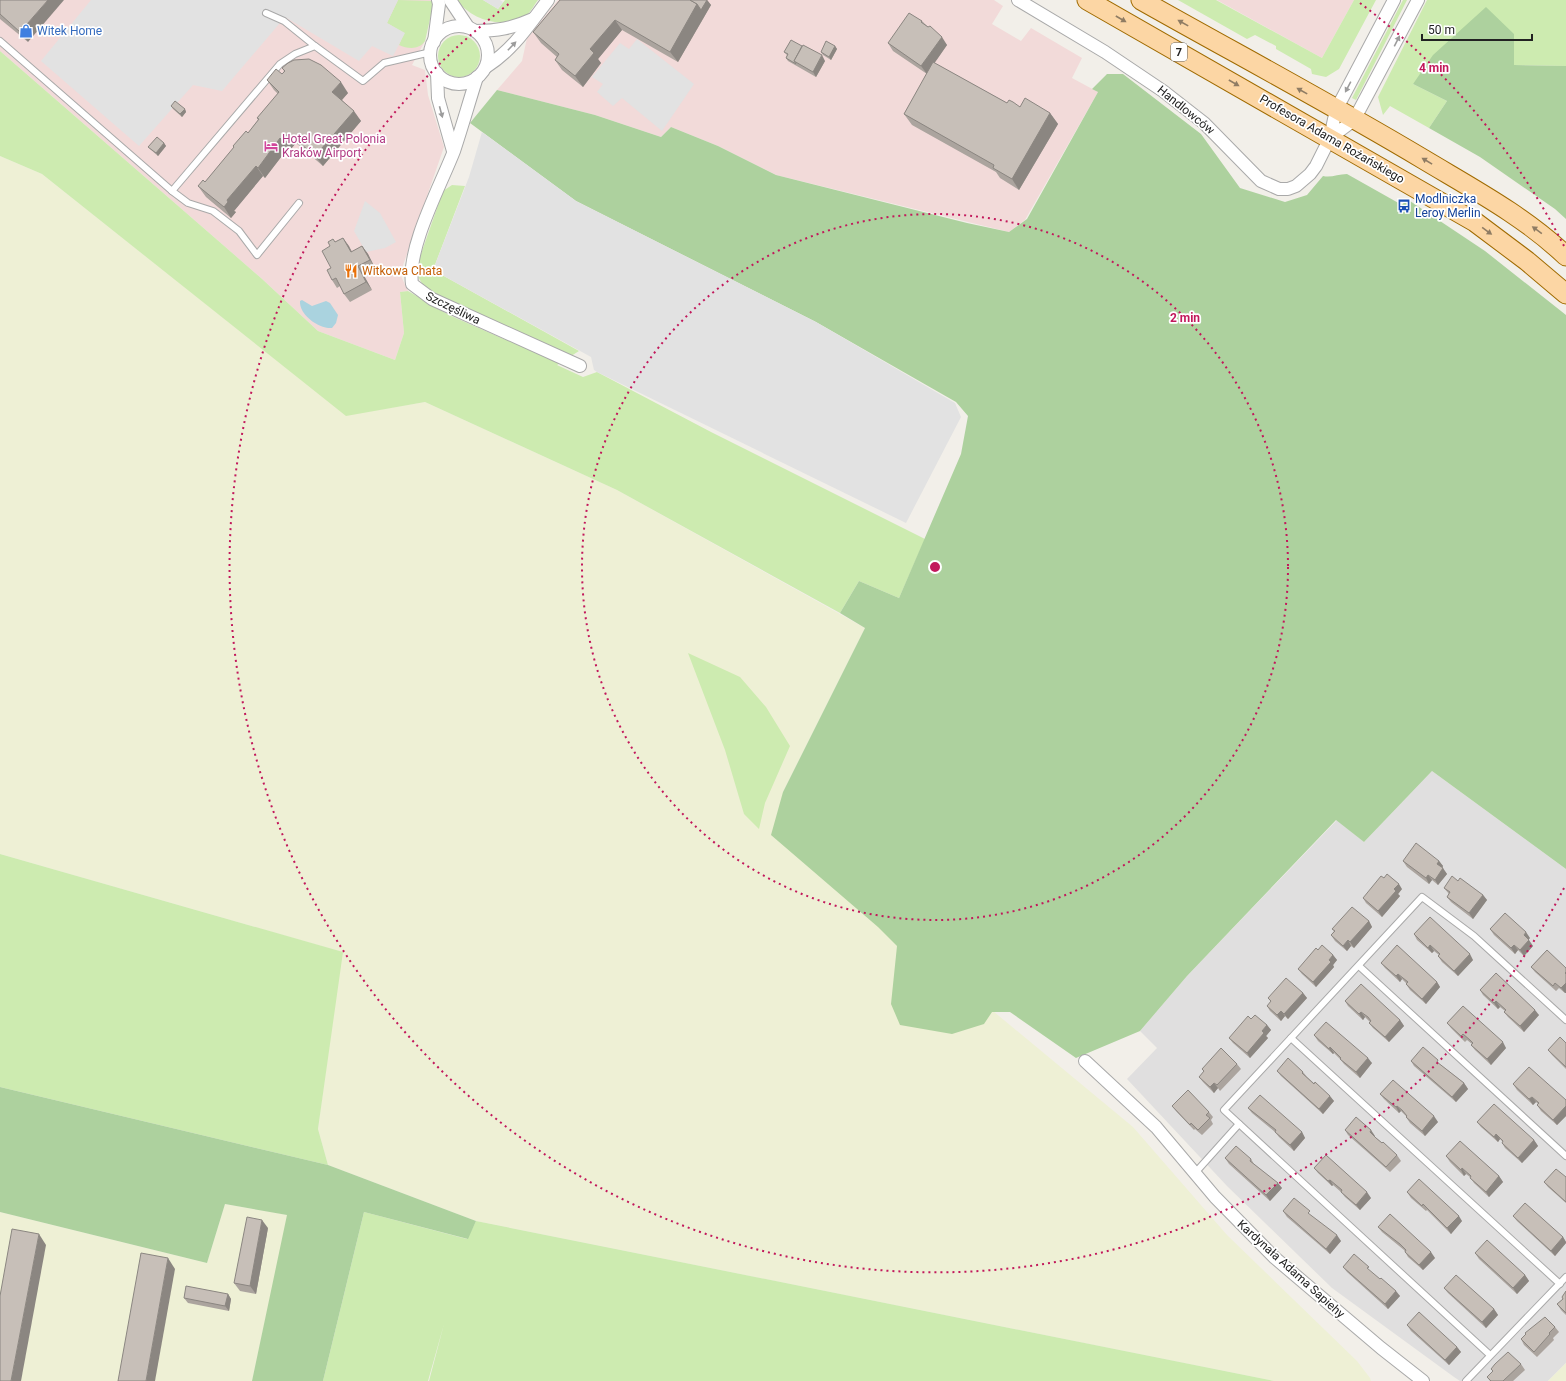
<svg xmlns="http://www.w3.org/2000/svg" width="1566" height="1381" font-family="Roboto,sans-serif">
  <rect width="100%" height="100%" fill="#f2efe9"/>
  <path fill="#e0dfdf" d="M1432 771 1566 869V1363L1548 1381H1460L1454 1377 1332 1288 1227 1186 1127 1079 1157 1048 1140 1031 1187 976 1337 820 1364 842Z"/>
  <g fill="#f2dad9">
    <path d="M0 0H431L425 41 412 65 425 70 428 95 444 147 400 274 408 291 400 292 404 333 395 360 318 331 261 278 0 51Z"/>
    <path d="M558 0H994L1003 6 992 24 1021 41 1031 28 1082 58 1072 78 1098 92 1025 220 1009 232 776 175 718 146 671 127 661 137 595 115 497 90 522 61 527 38Z"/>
    <path d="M1217 0H1354L1322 58Z"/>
  </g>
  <g fill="#eef0d5">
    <path d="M0 156 42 174 346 415 425 402 617 490 865 628 783 792 993 1011 1133 1127 1227 1235 1357 1361 1370 1378 1371 1381H1274L476 1221 328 1165 318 1129 342 952 0 854Z"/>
    <path d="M225 1204 288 1215 252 1381H0V1212L207 1263Z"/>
    <path d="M1566 1363V1381H1548Z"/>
  </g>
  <g fill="#cdebb0">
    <path d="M398 0 432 1 433 6 425 41C419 50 408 49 399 45L404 33 387 23Z"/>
    <path d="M456 0H483L498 9 505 0H538C534 5 530 14 524 17 500 29 473 20 456 0Z"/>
    <path d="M1178 0H1216L1322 58 1354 0H1376L1339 69 1326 77 1312 74 1311 69 1276 49V46L1255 35 1247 39Z"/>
    <path d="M1403 0H1407L1356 100 1352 98Z"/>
    <path d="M1427 0H1566V66L1514 65V34L1413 84 1447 101 1429 128 1390 106 1383 115 1378 97Z"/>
    <circle cx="459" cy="56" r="21"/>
    <path d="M0 51 261 278 318 331 395 360 404 333 400 292 408 291 449 315 506 340 425 289 415 271 443 191 452 185 465 186 433 270 579 351 557 365 583 377 597 372 711 432 925 539 899 598 859 581 840 613 617 490 425 402 346 416 42 174 0 156Z"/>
    <path d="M688 653 740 677 766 707 790 746 765 803 759 829 744 814 725 750Z"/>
    <path d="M0 854 343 952 318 1129 328 1165 0 1087Z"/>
    <path d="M364 1212 467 1239 476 1221 1274 1381H429L444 1324 428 1381H323Z"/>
  </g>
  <g fill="#add19e">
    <path d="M1486 7 1514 34V65L1566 66V219L1555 209 1480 157 1429 128 1447 101 1413 84 1433 55Z"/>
    <path d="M1107 74H1123L1201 134 1240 188 1285 202 1307 195 1323 176C1331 178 1338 174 1347 174L1402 205 1407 199 1485 251 1566 315V869L1432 771 1364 842 1336 820 1187 976 1140 1031 1076 1058 1010 1012H992L984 1024 952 1034 900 1025 891 1004 897 946 878 927 771 835 783 792 865 628 840 613 859 581 899 598 961 454 968 416 956 402 816 322 576 201 470 123 497 90 595 115 661 137 671 127 718 146 776 175 967 223 1009 232 1027 219 1098 92 1092 89Z"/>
    <path d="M0 1087 328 1165 476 1221 468 1239 364 1212 323 1381H252L287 1215 225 1204 207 1263 0 1212Z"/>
  </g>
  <g fill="#e2e2e2">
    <path d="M91 0H398L387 23 405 33 393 56 372 46 359 61 285 17 222 91 193 85 139 146 41 61Z"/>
    <path d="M483 0H500L503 2 498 9Z"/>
    <path d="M637 39 694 84 662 131 622 98 613 106 597 92 603 84 592 77 620 43 629 49Z"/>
    <path d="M482 132 576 201 816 322 955 403 961 417 906 523 597 372 594 370 591 357 433 270 469 177Z"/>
    <path d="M365 201 380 213 396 242 385 248 366 252 354 231Z"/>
  </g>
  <path fill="#aad3df" d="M302 300 312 306 326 301 330 303 338 315 336 323 332 328C319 329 299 315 300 301Z"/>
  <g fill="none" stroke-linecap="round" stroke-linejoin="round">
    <g stroke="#a9a9a9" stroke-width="8">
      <g id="service">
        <path d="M266 13 284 21 315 46"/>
        <path d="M0 41 172 191 280 64 295 54 315 46 363 81 384 63 431 52"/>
        <path d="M172 191 188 203 213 211 239 231 257 255 299 203"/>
        <path d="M1359 966 1566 1156"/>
        <path d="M1291 1038 1560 1284"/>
        <path d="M1195 1173 1239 1124"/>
        <path d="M1490 1355 1224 1110 1422 897 1474 936 1566 1020"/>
        <path d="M1466 1381 1566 1277"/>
      </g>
    </g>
    <g stroke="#a9a9a9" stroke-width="14">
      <g id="minor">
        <path d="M450 0 468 27"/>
        <path d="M1018 0 1105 52 1163 91 1204 123 1261 181 1279 189H1288L1296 186 1310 174 1316 166 1330 138 1336 110 1394 0"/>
        <circle cx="459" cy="55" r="29"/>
        <path d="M475 31C497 31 513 28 533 19"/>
        <path d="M434 42 439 4 438 0"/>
        <path d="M486 67C514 49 528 26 548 0"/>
        <path d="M437 73 438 98 453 151"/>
        <path d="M477 77C469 102 462 127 454 151 440 187 407 247 412 284L432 299 580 366"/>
        <path d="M1330 138 1354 120 1418 0"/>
        <path d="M1085 1061 1156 1127 1215 1197 1275 1258 1381 1348 1423 1381"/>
      </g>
    </g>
    <g stroke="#a06b00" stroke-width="21">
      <g id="primary">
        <path d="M1087 0 1475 222 1527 261 1566 294"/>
        <path d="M1141 0C1235 53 1331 104 1423 159 1473 189 1524 216 1566 256"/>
      </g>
    </g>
    <use href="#service" stroke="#fff" stroke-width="6"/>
    <use href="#minor" stroke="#fff" stroke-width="12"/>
    <use href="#primary" stroke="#fcd6a4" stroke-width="19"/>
  </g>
  <g fill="#aba49e">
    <path d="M0 0 28 42 0 19Z"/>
    <path d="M560 0H707L711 5 678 62 622 30 598 59 601 63 583 87 562 70 555 60 557 57 541 43 533 32Z"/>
    <path d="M922 21 926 25 947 45 934 63 1007 103 1020 107 1050 113 1058 124 1019 190 1000 178 996 172 912 125 904 114 927 74 893 51 888 43Z"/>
    <path d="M835 46 837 49 831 60 823 55 821 52Z"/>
    <path d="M784 52 825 61 816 77 788 61 786 58 787 55Z"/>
    <path d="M282 68 348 93 342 100 361 121 323 166 296 143 290 150 288 148 265 178 263 176 234 211 236 212 231 218 206 197 198 186 205 182 234 148 233 146 248 133 258 120 257 118 278 94 274 90 267 80 282 74 284 71Z"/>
    <path d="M171 106 185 109 186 112 182 117 173 109Z"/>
    <path d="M164 143 166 146 158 156 150 149 148 147Z"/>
    <path d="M343 238 352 252 362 246 368 254 375 268 363 274 372 290 350 302 344 294 340 286 337 288 332 280 331 268 330 246 333 239 335 242Z"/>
    <path d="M1403 861H1439L1443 866 1442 868 1447 874 1438 885 1432 880 1429 884 1407 867Z"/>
    <path d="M1458 881 1483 895 1487 900 1473 919 1451 902 1447 897 1449 894 1444 888Z"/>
    <path d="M1402 889 1398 894 1400 896 1382 917 1366 903 1363 898Z"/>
    <path d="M1369 921 1372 927 1354 948 1351 946 1347 951 1335 941 1331 935 1334 931 1332 929Z"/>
    <path d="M1490 929 1530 938 1528 940 1533 946 1524 956 1518 950 1515 954 1494 935Z"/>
    <path d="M1414 934 1473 960 1458 976 1442 962 1438 956 1439 955 1434 951 1432 953 1417 940Z"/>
    <path d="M1318 950 1333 955 1337 960 1333 965 1334 967 1316 987 1302 974 1298 969Z"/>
    <path d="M1547 950 1565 993 1559 988 1556 991 1535 972 1531 967Z"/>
    <path d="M1381 963 1437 982 1440 987 1426 1004 1410 990 1406 984H1407L1402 979 1400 982 1385 968Z"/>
    <path d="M1480 990 1539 1015 1524 1032 1508 1017 1504 1012 1505 1011 1500 1007 1498 1009 1483 995Z"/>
    <path d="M1303 993 1307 998 1288 1019 1285 1016 1281 1021 1270 1011 1267 1006 1271 1002 1268 998Z"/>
    <path d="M1345 1001 1400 1020 1404 1026 1389 1042 1373 1028 1369 1023 1370 1022 1365 1017 1363 1020 1348 1006Z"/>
    <path d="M1251 1019 1267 1025 1271 1030 1266 1036 1268 1038 1250 1058 1233 1043 1229 1038Z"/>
    <path d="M1447 1023 1506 1048 1491 1065 1475 1050 1471 1045 1472 1044 1467 1040 1465 1042 1451 1028Z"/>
    <path d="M1314 1035 1372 1063 1360 1078 1344 1064 1340 1059 1334 1053 1333 1054 1318 1041Z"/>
    <path d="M1566 1043V1069L1552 1055 1548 1050Z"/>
    <path d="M1411 1061 1442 1066 1464 1083 1468 1089 1456 1102 1414 1066Z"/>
    <path d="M1237 1064 1241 1069 1220 1091 1218 1088 1214 1093 1203 1082 1199 1077 1204 1072 1202 1069Z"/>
    <path d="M1277 1071 1303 1072 1307 1077 1334 1101 1323 1114 1281 1076Z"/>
    <path d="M1513 1084 1566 1100V1116L1557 1125 1541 1111 1537 1105 1538 1104 1536 1102 1533 1105 1517 1090Z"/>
    <path d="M1380 1094 1438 1122 1425 1136 1410 1123 1406 1117H1407L1401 1111 1399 1113 1384 1099Z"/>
    <path d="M1172 1106 1209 1112 1213 1117 1211 1120 1213 1124 1202 1135 1195 1129 1194 1130 1176 1111Z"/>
    <path d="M1248 1108 1302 1132 1305 1138 1294 1151 1279 1137 1275 1132 1252 1113Z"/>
    <path d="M1477 1122 1534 1140 1538 1146 1522 1163 1505 1148 1502 1143 1503 1142 1500 1139 1498 1142 1481 1127Z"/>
    <path d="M1345 1130 1375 1136H1374L1382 1143 1397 1155 1401 1161 1390 1172 1348 1135Z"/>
    <path d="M1446 1156 1499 1176 1503 1182 1489 1197 1474 1183 1470 1177 1466 1174 1464 1176 1450 1162Z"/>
    <path d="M1225 1158 1251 1159 1254 1164 1282 1188 1270 1201 1229 1164Z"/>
    <path d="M1314 1168 1371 1198 1360 1210 1345 1197 1341 1192 1333 1185 1332 1186 1318 1173Z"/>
    <path d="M1566 1177V1203L1548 1187 1544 1182Z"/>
    <path d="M1407 1192 1462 1221 1451 1234 1427 1210 1426 1211 1411 1198Z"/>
    <path d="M1283 1211 1341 1241 1330 1254 1287 1217Z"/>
    <path d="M1513 1216 1563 1237 1566 1242V1243L1555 1256 1517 1221Z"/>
    <path d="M1378 1227 1435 1258 1423 1270 1408 1257 1404 1250 1382 1232Z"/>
    <path d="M268 1228 256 1294 240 1291 234 1283Z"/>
    <path d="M1475 1253 1525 1275 1529 1281 1517 1294 1479 1259Z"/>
    <path d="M1343 1267 1372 1273 1400 1296 1388 1309 1347 1272Z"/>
    <path d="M1444 1288 1494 1309 1498 1315 1486 1328 1448 1293Z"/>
    <path d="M1566 1291V1315L1561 1310 1557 1304 1563 1299 1562 1297Z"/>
    <path d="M228 1294 231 1299 229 1311 188 1303 184 1298Z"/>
    <path d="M1407 1325 1457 1347 1461 1352 1449 1365 1411 1331Z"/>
    <path d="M1555 1327 1559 1332 1553 1338 1554 1340 1537 1357 1524 1345 1521 1339Z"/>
    <path d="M1521 1364 1525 1370 1513 1381H1490L1487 1377 1493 1371 1491 1369Z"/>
  </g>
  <g fill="#8b8681">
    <path d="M48 0H64L28 42 20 32Z"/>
    <path d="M707 0 711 5 678 62 670 52 697 4Z"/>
    <path d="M615 20 622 30 598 59 601 63 583 87 575 76 590 49Z"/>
    <path d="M942 37 947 45 927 74 921 66Z"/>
    <path d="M835 46 837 49 831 60 829 57Z"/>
    <path d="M822 55 825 61 816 77 813 72Z"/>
    <path d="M341 82 348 93 340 102 332 92Z"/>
    <path d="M185 109 186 112 182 117 180 114Z"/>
    <path d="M354 111 361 121 323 166 315 156Z"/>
    <path d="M1050 113 1058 124 1019 190 1012 179Z"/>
    <path d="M288 133 296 143 290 150 282 140Z"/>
    <path d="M280 138 288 148 265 178 258 168Z"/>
    <path d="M164 143 166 146 158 156 156 153Z"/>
    <path d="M256 166 263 176 234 211 236 212 231 218 224 207 227 200Z"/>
    <path d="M343 238 349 246 356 260 351 252Z"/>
    <path d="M362 246 368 254 375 268 370 260Z"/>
    <path d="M358 266 363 274 372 290 366 282Z"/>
    <path d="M1439 861 1443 866 1441 869 1437 864Z"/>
    <path d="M1443 868 1447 874 1438 885 1435 880Z"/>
    <path d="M1428 875 1432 880 1429 884 1426 878Z"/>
    <path d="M1399 884 1402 889 1398 894 1400 896 1382 917 1378 911 1394 889Z"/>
    <path d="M1483 895 1487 900 1473 919 1469 913Z"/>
    <path d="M1369 921 1372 927 1354 948 1350 942Z"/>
    <path d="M1526 932 1530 938 1527 941 1524 935Z"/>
    <path d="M1348 940 1351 946 1347 951 1343 946Z"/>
    <path d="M1529 940 1533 946 1524 956 1520 950Z"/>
    <path d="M1430 945 1434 951 1432 953 1428 948Z"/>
    <path d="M1514 945 1518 950 1515 954 1511 948Z"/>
    <path d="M1470 954 1473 960 1458 976 1454 971Z"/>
    <path d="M1333 955 1337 960 1333 965 1334 967 1316 987 1313 982Z"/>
    <path d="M1398 974 1402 979 1400 982 1396 976Z"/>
    <path d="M1437 982 1440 987 1426 1004 1422 999Z"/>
    <path d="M1566 983V993H1565L1561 988Z"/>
    <path d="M1303 993 1307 998 1288 1019 1284 1014Z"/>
    <path d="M1496 1001 1500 1007 1498 1009 1494 1003Z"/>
    <path d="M1535 1010 1539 1015 1524 1032 1520 1026Z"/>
    <path d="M1281 1011 1285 1016 1281 1021 1277 1015Z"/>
    <path d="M1361 1012 1365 1017 1363 1020 1359 1014Z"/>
    <path d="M1400 1020 1404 1026 1389 1042 1385 1037Z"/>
    <path d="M1267 1025 1271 1030 1266 1036 1268 1038 1250 1058 1247 1053 1262 1031Z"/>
    <path d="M1503 1042 1506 1048 1491 1065 1487 1059Z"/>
    <path d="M1330 1047 1334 1053 1333 1054 1329 1049Z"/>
    <path d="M1368 1058 1372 1063 1360 1078 1356 1072Z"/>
    <path d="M1214 1083 1218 1088 1214 1093 1210 1087Z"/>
    <path d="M1464 1083 1468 1089 1456 1102 1452 1097Z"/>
    <path d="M1330 1096 1334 1101 1323 1114 1319 1109Z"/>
    <path d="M1532 1097 1536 1102 1533 1105 1529 1099Z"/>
    <path d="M1397 1106 1401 1111 1399 1113 1396 1107Z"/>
    <path d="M1566 1106V1116L1557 1125 1553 1120Z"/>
    <path d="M1434 1116 1438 1122 1425 1136 1422 1131Z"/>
    <path d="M1371 1130 1375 1136 1374 1137 1370 1132Z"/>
    <path d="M1302 1132 1305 1138 1294 1151 1290 1145Z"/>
    <path d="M1496 1134 1500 1139 1498 1142 1494 1137Z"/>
    <path d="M1534 1140 1538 1146 1522 1163 1518 1158Z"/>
    <path d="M1462 1168 1466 1174 1464 1176 1461 1170Z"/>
    <path d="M1499 1176 1503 1182 1489 1197 1486 1192Z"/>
    <path d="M1330 1180 1333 1185 1332 1186 1328 1181Z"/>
    <path d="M1278 1183 1282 1188 1270 1201 1266 1195Z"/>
    <path d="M1367 1192 1371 1198 1360 1210 1356 1205Z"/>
    <path d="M1459 1216 1462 1221 1451 1234 1447 1228Z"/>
    <path d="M262 1220 268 1228 256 1294 250 1286Z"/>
    <path d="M39 1234 46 1245 21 1381H11Z"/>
    <path d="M1337 1235 1341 1241 1330 1254 1326 1249Z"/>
    <path d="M1563 1237 1566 1242V1243L1555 1256 1551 1251Z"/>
    <path d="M1431 1252 1435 1258 1423 1270 1419 1265Z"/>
    <path d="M168 1258 175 1269 155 1381H146Z"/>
    <path d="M1525 1275 1529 1281 1517 1294 1513 1288Z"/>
    <path d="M1396 1291 1400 1296 1388 1309 1385 1304Z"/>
    <path d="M228 1294 231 1299 229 1311 225 1306Z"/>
    <path d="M1494 1309 1498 1315 1486 1328 1482 1322Z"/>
    <path d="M1457 1347 1461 1352 1449 1365 1445 1360Z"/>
  </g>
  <g fill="#c7bfb8" stroke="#8b8681">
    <path d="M0 0H48L20 32 0 14Z"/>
    <path d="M560 0H690L697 4 670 52 615 20 590 49 594 53 575 76 555 60 559 54 533 32Z"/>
    <path d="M690 0H707L701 10 697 4Z"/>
    <path d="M909 13 922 21 921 22 928 27 930 26 942 37 921 66 888 43Z"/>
    <path d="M791 40 802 46 794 61 796 64 786 58 788 54 784 52Z"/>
    <path d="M826 41 835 46 829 57 821 52Z"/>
    <path d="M803 45 822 55 813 72 794 61Z"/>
    <path d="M309 59 321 65 341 82 332 92 354 111 315 156 288 133 282 140 280 138 258 168 256 166 227 200 228 202 224 207 198 186 203 180 205 182 234 147 233 146 246 131 248 133 259 119 257 118 279 92 267 80 276 69 282 74 285 71 282 68 288 63 294 60Z"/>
    <path d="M933 62 1007 103 1009 100 1013 102 1020 107 1025 98 1050 113 1012 179 993 168 994 165 904 114Z"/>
    <path d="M175 101 185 109 180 114 171 106Z"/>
    <path d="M157 137 164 143 156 153 148 147Z"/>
    <path d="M343 238 351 252 362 246 370 260 358 266 366 282 344 294 336 278 332 280 327 270 331 268 322 251 330 246 328 242 333 239 335 242Z"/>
    <path d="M1416 843 1439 861 1437 864 1443 868 1435 880 1428 875 1426 878 1403 861Z"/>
    <path d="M1387 874 1399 884 1394 889 1396 891 1378 911 1363 898 1381 876 1384 878Z"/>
    <path d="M1452 876 1458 881 1460 878 1483 895 1469 913 1447 897 1450 892 1444 888Z"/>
    <path d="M1352 907 1369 921 1350 942 1348 940 1343 946 1331 935 1335 931 1332 929Z"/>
    <path d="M1505 913 1526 932 1524 935 1529 940 1520 950 1514 945 1511 948 1490 929Z"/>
    <path d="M1430 917 1470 954 1454 971 1438 956 1440 954 1430 945 1428 948 1414 934Z"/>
    <path d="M1322 945 1333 955 1329 960 1331 962 1313 982 1298 969 1316 948 1318 950Z"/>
    <path d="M1397 945 1437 982 1422 999 1406 984 1408 982 1398 974 1396 976 1381 963Z"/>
    <path d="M1547 950 1566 968V972L1565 973 1566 974V983L1561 988 1555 983 1553 986 1531 967Z"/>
    <path d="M1496 973 1535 1010 1520 1026 1504 1012 1506 1010 1496 1001 1494 1003 1480 990Z"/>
    <path d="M1286 978 1303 993 1284 1014 1281 1011 1277 1015 1267 1006 1271 1001 1268 998Z"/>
    <path d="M1361 984 1400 1020 1385 1037 1369 1023 1371 1021 1368 1017 1361 1012 1359 1014 1345 1001Z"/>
    <path d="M1463 1006 1503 1042 1487 1059 1471 1045 1473 1043 1470 1040 1463 1034 1461 1036 1447 1023Z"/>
    <path d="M1255 1015 1267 1025 1262 1031 1264 1033 1247 1053 1229 1038 1248 1016 1251 1019Z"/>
    <path d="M1326 1022 1368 1058 1356 1072 1340 1059 1341 1058 1330 1047 1329 1049 1314 1035Z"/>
    <path d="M1560 1037 1566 1043V1067L1548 1050Z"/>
    <path d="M1423 1047 1438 1060 1437 1062 1464 1083 1452 1097 1411 1061Z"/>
    <path d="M1221 1048 1237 1064 1217 1085 1214 1083 1210 1087 1199 1077 1204 1071 1202 1069Z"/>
    <path d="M1288 1058 1303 1072 1302 1073 1314 1084 1315 1082 1330 1096 1319 1109 1277 1071Z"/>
    <path d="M1529 1067 1566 1100V1106L1553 1120 1537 1105 1539 1103 1532 1097 1529 1099 1513 1084Z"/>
    <path d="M1393 1080 1434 1116 1422 1131 1406 1117 1407 1116 1402 1110 1397 1106 1396 1107 1380 1094Z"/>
    <path d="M1188 1090 1209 1112 1206 1115 1210 1118 1198 1130 1191 1123 1190 1125 1172 1106Z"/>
    <path d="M1260 1095 1302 1132 1290 1145 1275 1132 1276 1130 1248 1108Z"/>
    <path d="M1494 1104 1534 1140 1518 1158 1502 1143 1503 1141 1496 1134 1494 1137 1477 1122Z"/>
    <path d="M1356 1117 1371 1130 1370 1132 1376 1138 1382 1143 1383 1142 1397 1155 1386 1167 1345 1130Z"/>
    <path d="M1460 1141 1499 1176 1486 1192 1470 1178 1471 1176 1462 1168 1461 1170 1446 1156Z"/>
    <path d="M1236 1146 1251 1159 1250 1161 1278 1183 1266 1195 1225 1158Z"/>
    <path d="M1326 1155 1367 1192 1356 1205 1341 1192 1342 1190 1330 1180 1328 1181 1314 1168Z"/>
    <path d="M1556 1169 1566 1177V1202L1544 1182Z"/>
    <path d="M1419 1179 1459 1216 1447 1228 1423 1204 1422 1206 1407 1192Z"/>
    <path d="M1294 1198 1310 1211 1308 1213 1337 1235 1326 1249 1283 1211Z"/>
    <path d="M1525 1203 1563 1237 1551 1251 1513 1216Z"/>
    <path d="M1390 1214 1431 1252 1419 1265 1405 1252 1406 1250 1400 1244 1378 1227Z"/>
    <path d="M247 1217 262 1220 250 1286 234 1283Z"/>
    <path d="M12 1229 39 1234 11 1381H0V1296Z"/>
    <path d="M1487 1240 1525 1275 1513 1288 1475 1253Z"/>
    <path d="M141 1253 168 1258 146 1381H118Z"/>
    <path d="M1354 1254 1369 1267 1367 1268 1380 1279 1381 1278 1396 1291 1385 1304 1343 1267Z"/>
    <path d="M1456 1275 1494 1309 1482 1322 1444 1288Z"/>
    <path d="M186 1286 228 1294 225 1306 184 1298Z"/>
    <path d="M1566 1291V1313L1557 1304 1563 1299 1562 1297Z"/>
    <path d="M1419 1312 1457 1347 1445 1360 1407 1325Z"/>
    <path d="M1545 1317 1555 1327 1549 1333 1550 1334 1534 1352 1521 1339 1526 1334 1525 1333Z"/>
    <path d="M1508 1352 1521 1364 1503 1381H1491L1487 1377 1493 1371 1491 1369 1495 1364Z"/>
  </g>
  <defs><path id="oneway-solid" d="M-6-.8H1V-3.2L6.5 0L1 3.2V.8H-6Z"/></defs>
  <g fill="#8f7c63">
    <use href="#oneway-solid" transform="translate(1121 19) rotate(30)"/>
    <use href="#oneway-solid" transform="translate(1183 23) rotate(-151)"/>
    <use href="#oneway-solid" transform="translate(1234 83) rotate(30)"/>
    <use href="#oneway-solid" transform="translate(1302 91) rotate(-151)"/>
    <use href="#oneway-solid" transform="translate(1427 161) rotate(-149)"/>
    <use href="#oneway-solid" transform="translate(1537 230) rotate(-144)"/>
    <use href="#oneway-solid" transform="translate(1487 231) rotate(36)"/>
  </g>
  <g fill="#9c9c9c">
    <use href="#oneway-solid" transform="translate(1397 41) rotate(-63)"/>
    <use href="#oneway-solid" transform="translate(512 46) rotate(-46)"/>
    <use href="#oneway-solid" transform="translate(1348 87) rotate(118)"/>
    <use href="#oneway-solid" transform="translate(441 112) rotate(75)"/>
  </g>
  <g fill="none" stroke="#c2185b" stroke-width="2" stroke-dasharray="2 4">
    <circle cx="935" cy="567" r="353"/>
    <path d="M1564 888A706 706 0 1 1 510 3M1360 3A706 706 0 0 1 1564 246"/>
  </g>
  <defs>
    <g id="shop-bare" transform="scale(1.08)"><path d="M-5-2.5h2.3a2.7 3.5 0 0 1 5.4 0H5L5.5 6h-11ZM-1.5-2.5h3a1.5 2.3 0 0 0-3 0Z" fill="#3f7fe0" stroke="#fff" stroke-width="2.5" paint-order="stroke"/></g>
    <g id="hotel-bare" transform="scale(1.08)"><path d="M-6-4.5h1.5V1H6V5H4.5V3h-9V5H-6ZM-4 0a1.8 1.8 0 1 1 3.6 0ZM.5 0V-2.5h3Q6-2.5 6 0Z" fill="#d1479c" stroke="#fff" stroke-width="2.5" paint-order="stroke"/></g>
    <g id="bus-bare" transform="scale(1.08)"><path d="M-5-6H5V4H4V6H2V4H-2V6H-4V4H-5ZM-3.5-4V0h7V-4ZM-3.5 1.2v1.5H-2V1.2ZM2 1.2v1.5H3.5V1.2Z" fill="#1a4fb4" stroke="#fff" stroke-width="2.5" paint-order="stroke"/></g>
    <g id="restaurant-bare" transform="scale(1.08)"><path d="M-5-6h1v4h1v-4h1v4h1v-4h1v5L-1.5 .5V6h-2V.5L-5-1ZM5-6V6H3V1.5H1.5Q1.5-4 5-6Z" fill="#e8710a" stroke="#fff" stroke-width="2.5" paint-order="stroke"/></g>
  </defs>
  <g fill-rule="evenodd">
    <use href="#shop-bare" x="26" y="31"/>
    <use href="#hotel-bare" x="271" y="146"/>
    <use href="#bus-bare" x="1404" y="206"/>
    <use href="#restaurant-bare" x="351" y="271"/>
  </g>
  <g text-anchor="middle" stroke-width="3.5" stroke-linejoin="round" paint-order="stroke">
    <rect fill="#fff" stroke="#646464" stroke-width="1" x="1171" y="43" width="16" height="18" rx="3"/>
    <g font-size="11" font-weight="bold" fill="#222">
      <text x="1179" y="56">7</text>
    </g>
    <g font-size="12" fill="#366cbe" stroke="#fff" text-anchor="start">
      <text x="37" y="35">Witek Home</text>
    </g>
    <g font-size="12" fill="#222" stroke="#fff">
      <text transform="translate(1186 110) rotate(39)" y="4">Handlowców</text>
      <text transform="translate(1332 139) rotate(30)" y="4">Profesora Adama Rożańskiego</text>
      <text transform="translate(453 308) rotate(26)" y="4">Szczęśliwa</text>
      <text transform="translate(1291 1269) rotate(42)" y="4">Kardynała Adama Sapiehy</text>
    </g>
    <g font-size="12" fill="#b23c85" stroke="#fff" text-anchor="start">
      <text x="282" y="143">Hotel Great Polonia<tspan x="282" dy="14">Kraków Airport</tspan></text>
    </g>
    <g font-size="12" fill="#164399" stroke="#fff" text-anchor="start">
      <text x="1415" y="203">Modlniczka<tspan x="1415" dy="14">Leroy Merlin</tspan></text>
    </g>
    <g font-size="12" fill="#c56008" stroke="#fff" text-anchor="start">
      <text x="362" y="275">Witkowa Chata</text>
    </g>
  </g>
  <circle cx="935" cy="567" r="6" fill="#c2185b" stroke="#fff" stroke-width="2"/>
  <g font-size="12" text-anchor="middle" font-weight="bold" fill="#c2185b" stroke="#fff" stroke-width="3.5" stroke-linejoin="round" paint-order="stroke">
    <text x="1434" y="72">4 min</text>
    <text x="1185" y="322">2 min</text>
  </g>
  <path d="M1422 34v6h110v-6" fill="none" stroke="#222222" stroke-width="2"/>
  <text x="1428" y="34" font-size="12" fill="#222222" stroke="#ffffff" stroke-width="3" paint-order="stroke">50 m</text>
</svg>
